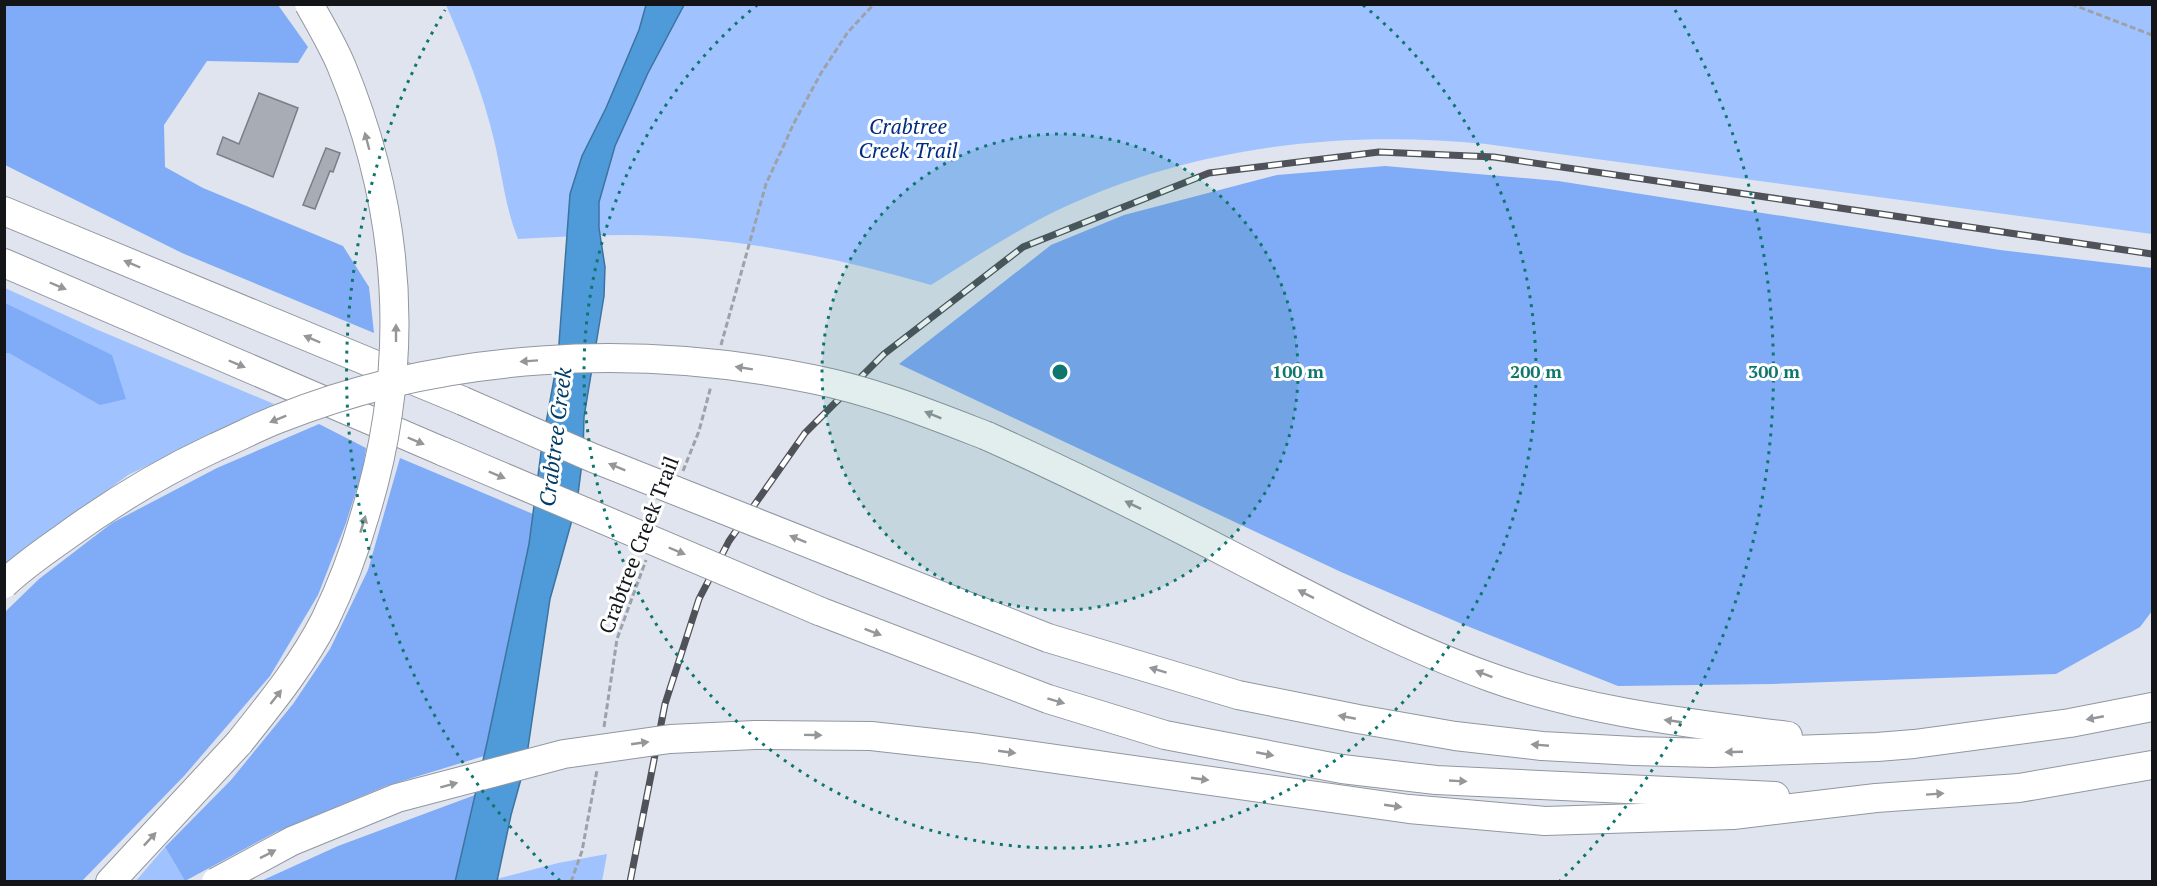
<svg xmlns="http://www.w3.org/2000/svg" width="2157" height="886" font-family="'PT Serif',serif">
  <rect width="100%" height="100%" fill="#dfe4ee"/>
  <g fill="#a0c3ff">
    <path d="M446 5H2152V234L1486 144C1341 130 1194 146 1060 209 1015 231 973 258 931 285 832 256 731 236 628 235 591 235 555 237 518 239 505 207 502 173 494 140 483 93 465 48 446 5Z"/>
    <path d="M5 288 98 330 274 404 128 475 5 566Z"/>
    <path d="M165 847 185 881 135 882Z"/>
    <path d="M607 854 602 881 485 882 558 863Z"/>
  </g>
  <g fill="#80abf6">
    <path d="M4 5H278L308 47 298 63 207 61 164 125 165 167 203 188 343 246 369 287 374 333 182 253 5 165Z"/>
    <path d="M1385 166 1558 181 2000 250 2152 268V611L2140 627 2056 674 1772 684 1618 686 1462 624 1341 572 899 364 1051 245 1124 215 1277 175Z"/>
    <path d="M5 303 112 355 126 399 100 405 9 353H5Z"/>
    <path d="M319 424 366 448 363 469 346 523 318 595 270 676 184 776 82 881 5 882V612L39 579 112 523 217 468Z"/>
    <path d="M400 458 533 514 529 544 484 756 386 786 276 832 185 881 165 847 231 780 293 704 330 649 368 570Z"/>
    <path d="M475 795 455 881H261L338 846Z"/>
  </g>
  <path fill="#4f9bd9" stroke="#3d739f" stroke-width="1.5" d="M646 5H684L648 73 615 146 599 202V228L605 267 604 296 584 417 583 455 577 502 550 599 526 761 511 815 497 881 455 882 487 743 529 544 542 445 558 357 570 194 582 156 606 108 639 30Z"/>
  <g fill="#a7acb5" stroke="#7a7f87" stroke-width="1.5">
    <path d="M259 93 298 108 273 177 217 154 223 137 239 144Z"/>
    <path d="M326 148 340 153 333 172 330 171 315 209 303 205Z"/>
  </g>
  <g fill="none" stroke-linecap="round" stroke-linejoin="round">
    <g stroke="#91979f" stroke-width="30">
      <g id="highway">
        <path d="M4 211 463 401"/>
        <path d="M4 263 444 452"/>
        <path d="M987 436C1076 476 1162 519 1248 564 1327 605 1406 647 1490 677 1586 712 1688 723 1788 736"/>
        <path d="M853 561 1048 638 1238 695 1358 719 1455 736 1542 746 1634 751 1712 753 1877 747 1914 744 2070 723 2152 707"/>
        <path d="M819 611 1048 699 1165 735 1342 769 1436 780 1775 796"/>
        <path d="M755 735 871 736 978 748 1409 809 1545 821 1733 815 1876 798 2019 788 2152 765"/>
        <path d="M110 882 239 743"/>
      </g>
    </g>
    <g stroke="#9da1a9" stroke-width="3" stroke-dasharray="6 3" stroke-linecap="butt">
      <path d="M2071 4 2152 35"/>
      <path d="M721 345 766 184 794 123 821 73 848 32 874 4"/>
      <path d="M683 471 699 431 711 386"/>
      <path d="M604 727 617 639 646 560"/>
      <path d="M571 882 582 851 597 770"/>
    </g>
    <use href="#highway" stroke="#fff" stroke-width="28"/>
    <g stroke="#4f5258" stroke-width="7">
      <path id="rail" d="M630 882 665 704 699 599 729 541 805 433 884 354 1023 247 1209 173 1379 152 1494 157 2152 254"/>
    </g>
    <use href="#rail" stroke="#fff" stroke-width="4.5" stroke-dasharray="14" stroke-linecap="butt"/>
    <g stroke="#91979f" stroke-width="30" stroke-linecap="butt">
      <g id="highway-bridge">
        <path d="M463 401 593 458 853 561"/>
        <path d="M444 452 819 611"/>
        <path d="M4 584C22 567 42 553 62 539 111 503 162 472 216 447 237 438 257 427 278 419 445 352 637 343 812 379 873 391 930 414 987 436"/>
        <path d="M239 743C270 704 302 665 325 620 341 587 354 553 364 518 412 364 403 214 341 65 332 44 320 24 309 4"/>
        <path d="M216 882 292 841 397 798 564 754 670 739 755 735"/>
      </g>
    </g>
    <use href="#highway-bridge" stroke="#fff" stroke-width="28"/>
  </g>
  <defs><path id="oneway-solid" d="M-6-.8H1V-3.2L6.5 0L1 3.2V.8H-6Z" transform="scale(1.5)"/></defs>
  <g fill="#959698">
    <use href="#oneway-solid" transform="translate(367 141) rotate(-105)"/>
    <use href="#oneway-solid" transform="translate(132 264) rotate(-157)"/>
    <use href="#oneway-solid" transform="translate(58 286) rotate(23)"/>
    <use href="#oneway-solid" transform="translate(396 333) rotate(-90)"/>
    <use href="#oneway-solid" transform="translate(312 339) rotate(-157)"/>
    <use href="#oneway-solid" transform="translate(529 361) rotate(176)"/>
    <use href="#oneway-solid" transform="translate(237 364) rotate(23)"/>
    <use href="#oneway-solid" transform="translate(744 368) rotate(-171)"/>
    <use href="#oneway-solid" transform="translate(933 415) rotate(-158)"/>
    <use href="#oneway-solid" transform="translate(278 419) rotate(158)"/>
    <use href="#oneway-solid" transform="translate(416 441) rotate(23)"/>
    <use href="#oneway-solid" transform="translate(617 467) rotate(-158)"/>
    <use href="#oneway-solid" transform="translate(497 475) rotate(23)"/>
    <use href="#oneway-solid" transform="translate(1133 505) rotate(-154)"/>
    <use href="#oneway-solid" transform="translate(363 524) rotate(-73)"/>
    <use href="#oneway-solid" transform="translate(798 539) rotate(-158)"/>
    <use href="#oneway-solid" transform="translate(677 551) rotate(23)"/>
    <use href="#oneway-solid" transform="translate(1306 594) rotate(-153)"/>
    <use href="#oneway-solid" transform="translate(873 632) rotate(21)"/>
    <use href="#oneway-solid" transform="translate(1158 670) rotate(-163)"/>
    <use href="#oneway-solid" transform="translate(1484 674) rotate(-159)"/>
    <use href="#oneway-solid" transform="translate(276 697) rotate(-52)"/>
    <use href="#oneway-solid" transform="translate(1056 701) rotate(17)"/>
    <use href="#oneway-solid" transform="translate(1347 717) rotate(-169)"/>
    <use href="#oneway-solid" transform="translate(2095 718) rotate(169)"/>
    <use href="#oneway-solid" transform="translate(1673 721) rotate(-172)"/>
    <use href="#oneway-solid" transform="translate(813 735) rotate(1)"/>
    <use href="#oneway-solid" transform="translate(640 743) rotate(-8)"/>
    <use href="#oneway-solid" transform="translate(1540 745) rotate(-175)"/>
    <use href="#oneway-solid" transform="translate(1007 752) rotate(8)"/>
    <use href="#oneway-solid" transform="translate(1734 752) rotate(178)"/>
    <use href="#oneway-solid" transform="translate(1265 754) rotate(11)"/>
    <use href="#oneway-solid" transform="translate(1200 779) rotate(8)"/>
    <use href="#oneway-solid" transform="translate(1458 781) rotate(3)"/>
    <use href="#oneway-solid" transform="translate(449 785) rotate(-15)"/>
    <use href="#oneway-solid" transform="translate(1935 794) rotate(-4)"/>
    <use href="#oneway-solid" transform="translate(1393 806) rotate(8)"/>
    <use href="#oneway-solid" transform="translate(150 839) rotate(-47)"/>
    <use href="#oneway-solid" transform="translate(268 854) rotate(-27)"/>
  </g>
  <circle cx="1060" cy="372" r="238" fill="#0f766e" fill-opacity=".12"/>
  <g fill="none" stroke="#0f766e" stroke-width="3" stroke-dasharray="3 6">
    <circle cx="1060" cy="372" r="238"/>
    <path d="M1363 5A476 476 0 1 1 757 5"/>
    <path d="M560 881A714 714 0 0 1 445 10M1675 10A714 714 0 0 1 1560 881"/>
  </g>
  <g text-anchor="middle" stroke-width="6" stroke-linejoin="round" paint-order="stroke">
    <g font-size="21" font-style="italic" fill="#002d82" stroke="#fff">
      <text x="908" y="134">Crabtree<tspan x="908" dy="24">Creek Trail</tspan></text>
    </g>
    <g font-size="21" fill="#131519" stroke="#fff">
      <text transform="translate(639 545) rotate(-69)" y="7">Crabtree Creek Trail</text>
    </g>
    <g font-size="22" font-style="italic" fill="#003d65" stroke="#fff">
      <text transform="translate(555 437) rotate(-83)" y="8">Crabtree Creek</text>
    </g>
  </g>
  <circle cx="1060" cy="372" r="9" fill="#0f766e" stroke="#fff" stroke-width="3"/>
  <g font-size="18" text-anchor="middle" font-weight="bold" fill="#0f766e" stroke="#fff" stroke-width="6" stroke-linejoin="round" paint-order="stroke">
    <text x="1298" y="378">100 m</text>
    <text x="1536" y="378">200 m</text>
    <text x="1774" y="378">300 m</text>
  </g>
  <rect width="2157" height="886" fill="none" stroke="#131519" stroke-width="12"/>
</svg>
